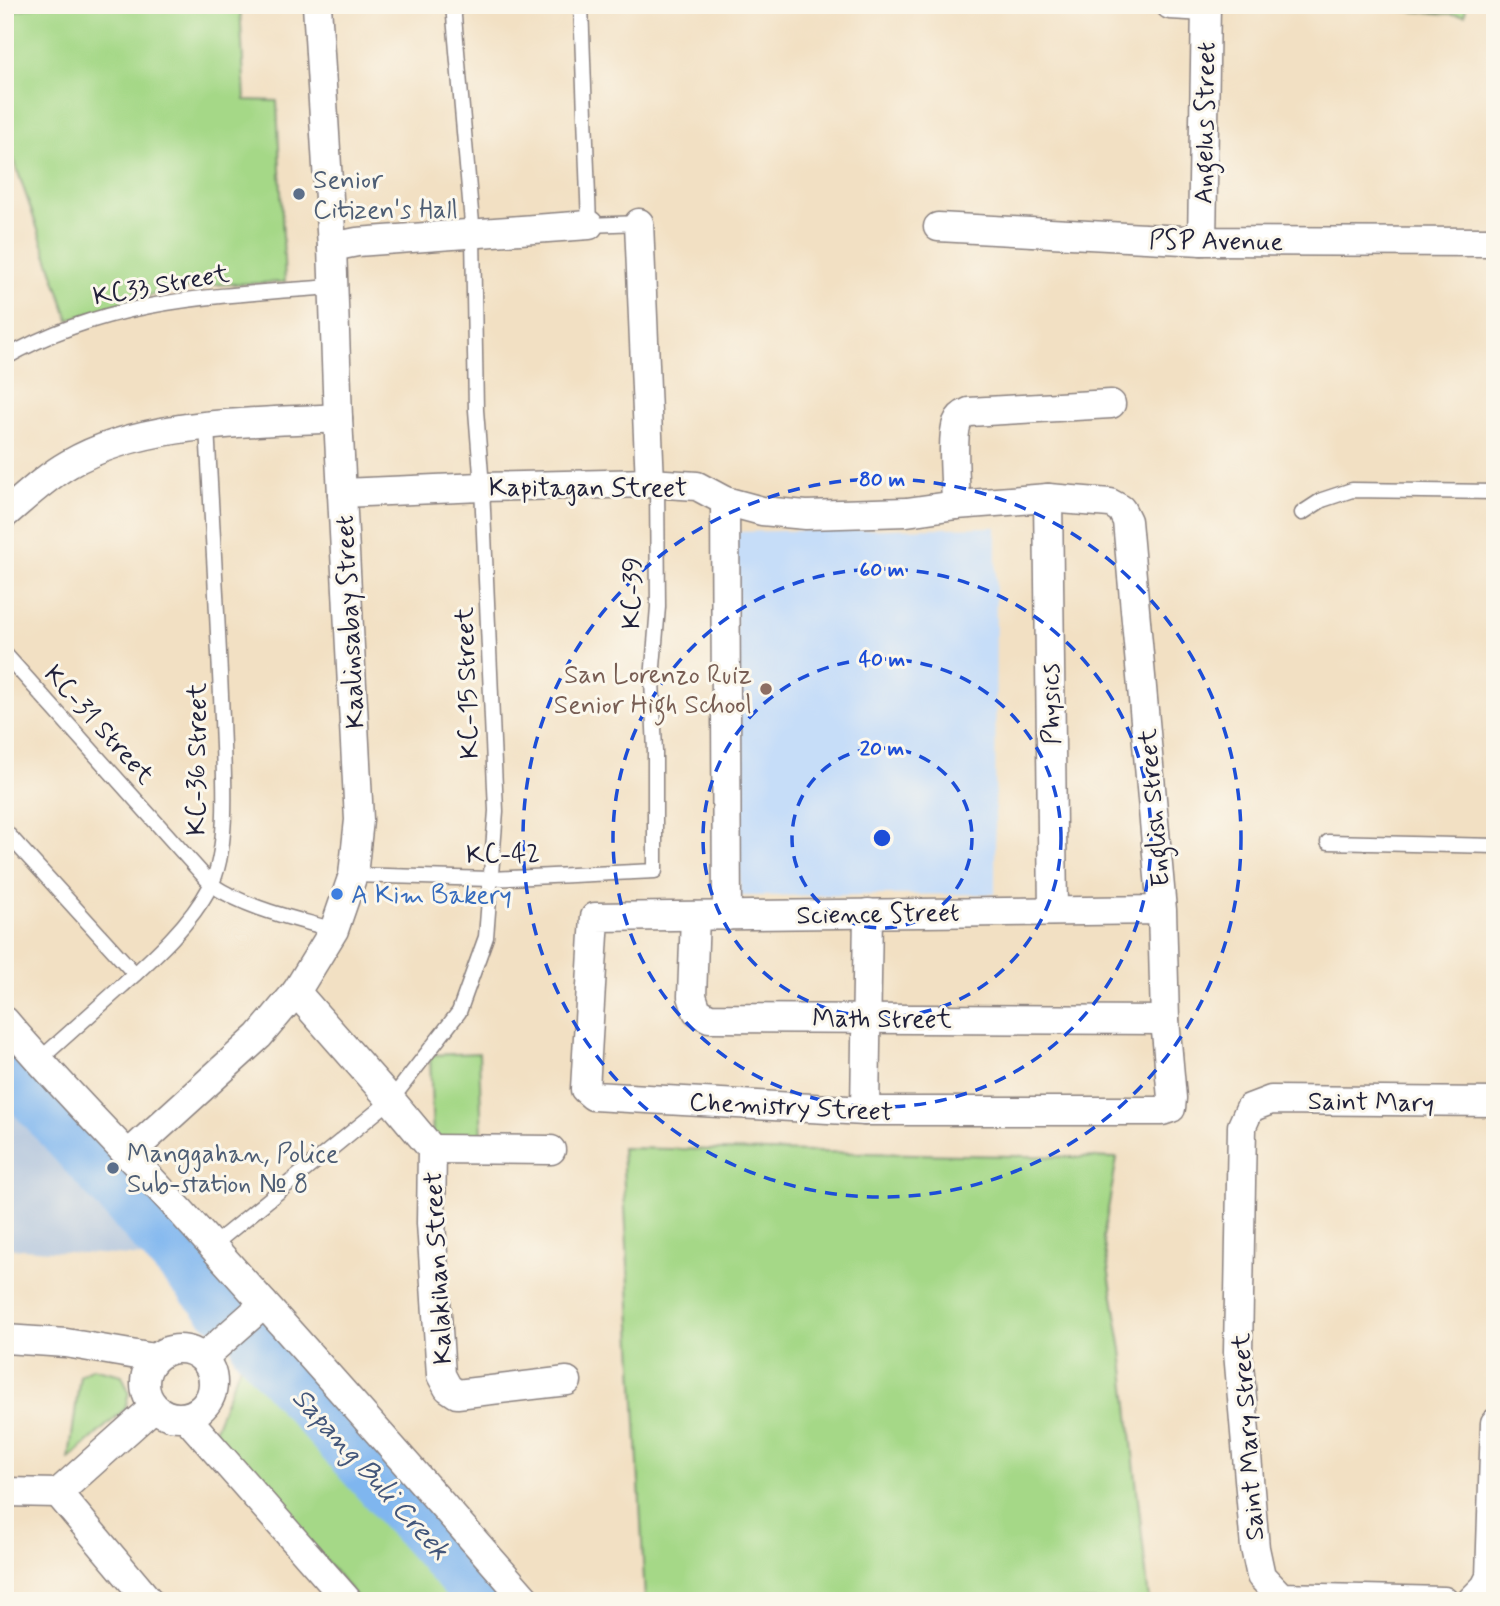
<svg xmlns="http://www.w3.org/2000/svg" width="1500" height="1606" font-family="Mynerve,sans-serif">
  <rect width="100%" height="100%" fill="#fbf7ec"/>
  <filter id="ink" filterUnits="userSpaceOnUse"><feTurbulence type="fractalNoise" baseFrequency=".0143" numOctaves="2"/><feDisplacementMap in="SourceGraphic" scale="14" xChannelSelector="R" yChannelSelector="G"/><feConvolveMatrix kernelMatrix="1 2 1 2 8 2 1 2 1" color-interpolation-filters="sRGB"/></filter>
  <filter id="wash" filterUnits="userSpaceOnUse"><feTurbulence type="fractalNoise" baseFrequency=".00686" numOctaves="4" result="noise"/><feDisplacementMap in="SourceGraphic" scale="28" xChannelSelector="R" yChannelSelector="G"/><feGaussianBlur stdDeviation="1.57" result="paint"/><feColorMatrix in="noise" values="0 0 0 0 0 0 0 0 0 0 0 0 0 0 0 0 0 1.4 0 .05"/><feComposite in="paint" operator="in"/></filter>
  <g filter="url(#wash)">
    <rect width="100%" height="100%" fill="#f2e0c3"/>
    <path fill="#c6ddf8" d="M996 527 995 894 740 896 734 532Z"/>
    <path fill="#b4c6dd" d="M5 1084 161 1258 5 1248Z"/>
    <g fill="#a5d887" stroke="#647d61" stroke-width="2">
      <path d="M39 5H240L245 100 277 101 285 282 208 285 136 298 69 320 5 134V13Z"/>
      <path d="M1379 5H1466L1465 15 1379 9Z"/>
      <path d="M479 1053 482 1140 433 1142 430 1055Z"/>
      <path d="M622 1148 1117 1158 1103 1238 1122 1350 1149 1601H645Z"/>
      <path d="M246 1350 475 1601H360L214 1431Z"/>
      <path d="M92 1368 122 1375 129 1392 125 1409 69 1459 80 1375Z"/>
    </g>
    <g fill="none" stroke-linecap="round" stroke-linejoin="round">
      <g stroke="#7fb6ef" stroke-width="54">
        <path d="M5 1064 222 1306"/>
        <path d="M258 1346 486 1601"/>
      </g>
    </g>
  </g>
  <g filter="url(#ink)">
    <g fill="none" stroke-linecap="round" stroke-linejoin="round">
      <g stroke="#8a817f" stroke-width="17">
        <g id="lane">
          <path d="M581 5 589 225 639 223"/>
          <path d="M5 358C108 298 218 296 333 287"/>
          <path d="M1302 513 1322 500 1352 490 1495 492"/>
          <path d="M5 654 212 885C248 909 293 918 334 930"/>
          <path d="M5 831 135 974"/>
          <path d="M1328 842 1495 846"/>
          <path d="M353 875 490 879 655 871V752L652 679 658 607 657 483"/>
          <path d="M38 1061C66 1036 94 1011 122 986 154 957 189 926 210 887 231 849 223 763 222 719 218 621 212 523 207 426"/>
          <path d="M212 1246 391 1100 459 1012 486 937 496 811 482 487 476 410 473 235 453 5"/>
        </g>
      </g>
      <g stroke="#8a817f" stroke-width="31">
        <g id="street">
          <path d="M1170 5 1206 7"/>
          <path d="M639 223 650 483"/>
          <path d="M938 227 1202 241 1495 242"/>
          <path d="M1202 241 1206 5"/>
          <path d="M332 247 357 242 589 225"/>
          <path d="M342 493 482 487 650 483 697 486 725 501 762 511 806 515 907 512 956 505 1048 498 1110 503 1121 509 1127 521 1162 910 1165 1020 1172 1098 1171 1108 1162 1111H865L593 1096 585 1089 595 917 1162 910"/>
          <path d="M1048 498 1053 911"/>
          <path d="M725 501 727 916"/>
          <path d="M956 505C956 486 951 438 957 423 959 417 964 414 969 412L1111 404"/>
          <path d="M5 514C25 497 46 477 69 464 144 420 253 423 338 418"/>
          <path d="M695 916 692 996 697 1011 709 1018 1165 1020"/>
          <path d="M296 992 391 1100 432 1149 431 1223 441 1375 448 1388 457 1394 567 1381"/>
          <path d="M5 1021C62 1089 125 1150 185 1216 300 1343 414 1472 527 1601"/>
          <path d="M865 1111 868 913"/>
          <path d="M432 1149 551 1150"/>
          <path d="M129 1154 259 1036 296 992 334 930 353 875 359 820 338 418 332 247 317 5"/>
          <path d="M5 1339 66 1343 154 1358"/>
          <circle cx="179" cy="1383" r="34"/>
          <path d="M203 1358 264 1304"/>
          <path d="M186 1417 348 1601"/>
          <path d="M5 1492 58 1493 154 1407"/>
          <path d="M58 1493 149 1601"/>
          <path d="M1444 1601 1281 1597 1261 1576 1255 1548 1238 1352 1242 1126 1250 1108 1271 1100 1495 1102"/>
          <path d="M1471 1601 1485 1587 1490 1577 1495 1423"/>
        </g>
      </g>
      <use href="#lane" stroke="#fff" stroke-width="14"/>
      <use href="#street" stroke="#fff" stroke-width="28"/>
    </g>
  </g>
  <g fill="none" stroke="#1d4ed8" stroke-width="3.5" stroke-dasharray="12 9">
    <circle cx="882" cy="838" r="90"/>
    <circle cx="882" cy="838" r="179"/>
    <circle cx="882" cy="838" r="269"/>
    <circle cx="882" cy="838" r="359"/>
  </g>
  <g fill="#5c6f8a" stroke="#fbf7ec" stroke-width="2.5">
    <circle cx="299" cy="194" r="7"/>
    <circle cx="113" cy="1168" r="7"/>
  </g>
  <circle fill="#8d6e63" stroke="#fbf7ec" stroke-width="2.5" cx="766" cy="689" r="7"/>
  <circle fill="#3f7fe0" stroke="#fbf7ec" stroke-width="2.5" cx="337" cy="894" r="7"/>
  <g text-anchor="middle" stroke-width="6" stroke-linejoin="round" paint-order="stroke">
    <g font-size="26" fill="#22223b" stroke="#fbf7ec">
      <text transform="translate(1204 123) rotate(-89)" y="9">Angelus Street</text>
      <text transform="translate(1216 240) rotate(1)" y="9">PSP Avenue</text>
      <text transform="translate(161 284) rotate(-10)" y="9">KC33 Street</text>
      <text x="588" y="496">Kapitagan Street</text>
      <text transform="translate(631 593) rotate(-89)" y="9">KC-39</text>
      <text transform="translate(349 622) rotate(-93)" y="9">Kaalinsabay Street</text>
      <text transform="translate(466 683) rotate(-92)" y="9">KC-15 Street</text>
      <text transform="translate(1050 704) rotate(-91)" y="9">Physics</text>
      <text transform="translate(100 724) rotate(48)" y="9">KC-31 Street</text>
      <text transform="translate(196 759) rotate(-90)" y="9">KC-36 Street</text>
      <text transform="translate(1153 808) rotate(-95)" y="9">English Street</text>
      <text transform="translate(503 853) rotate(-1)" y="9">KC-42</text>
      <text transform="translate(878 913) rotate(-1)" y="9">Science Street</text>
      <text x="882" y="1027">Math Street</text>
      <text transform="translate(1371 1101) rotate(1)" y="9">Saint Mary</text>
      <text transform="translate(791 1106) rotate(3)" y="9">Chemistry Street</text>
      <text transform="translate(437 1268) rotate(-93)" y="9">Kalakihan Street</text>
      <text transform="translate(1247 1437) rotate(-94)" y="9">Saint Mary Street</text>
    </g>
    <g font-size="26" fill="#4e5e75" stroke="#fbf7ec" text-anchor="start">
      <text x="313" y="188">Senior<tspan x="313" dy="30">Citizen's Hall</tspan></text>
      <text x="127" y="1162">Manggahan, Police<tspan x="127" dy="30">Sub-station № 8</tspan></text>
    </g>
    <g font-size="26" fill="#785e54" stroke="#fbf7ec" text-anchor="end">
      <text x="752" y="683">San Lorenzo Ruiz<tspan x="752" dy="30">Senior High School</tspan></text>
    </g>
    <g font-size="26" fill="#366cbe" stroke="#fbf7ec" text-anchor="start">
      <text x="351" y="903">A Kim Bakery</text>
    </g>
    <g font-size="28" font-style="italic" fill="#43567a" stroke="#fbf7ec">
      <text transform="translate(372 1473) rotate(48)" y="10">Sapang Buli Creek</text>
    </g>
  </g>
  <circle cx="882" cy="838" r="10" fill="#1d4ed8" stroke="#fbf7ec" stroke-width="3.5"/>
  <g font-size="21" text-anchor="middle" font-weight="bold" fill="#1d4ed8" stroke="#fbf7ec" stroke-width="6" stroke-linejoin="round" paint-order="stroke">
    <text x="882" y="486">80 m</text>
    <text x="882" y="576">60 m</text>
    <text x="882" y="666">40 m</text>
    <text x="882" y="755">20 m</text>
  </g>
  <rect width="1500" height="1606" fill="none" stroke="#fbf7ec" stroke-width="28"/>
</svg>
